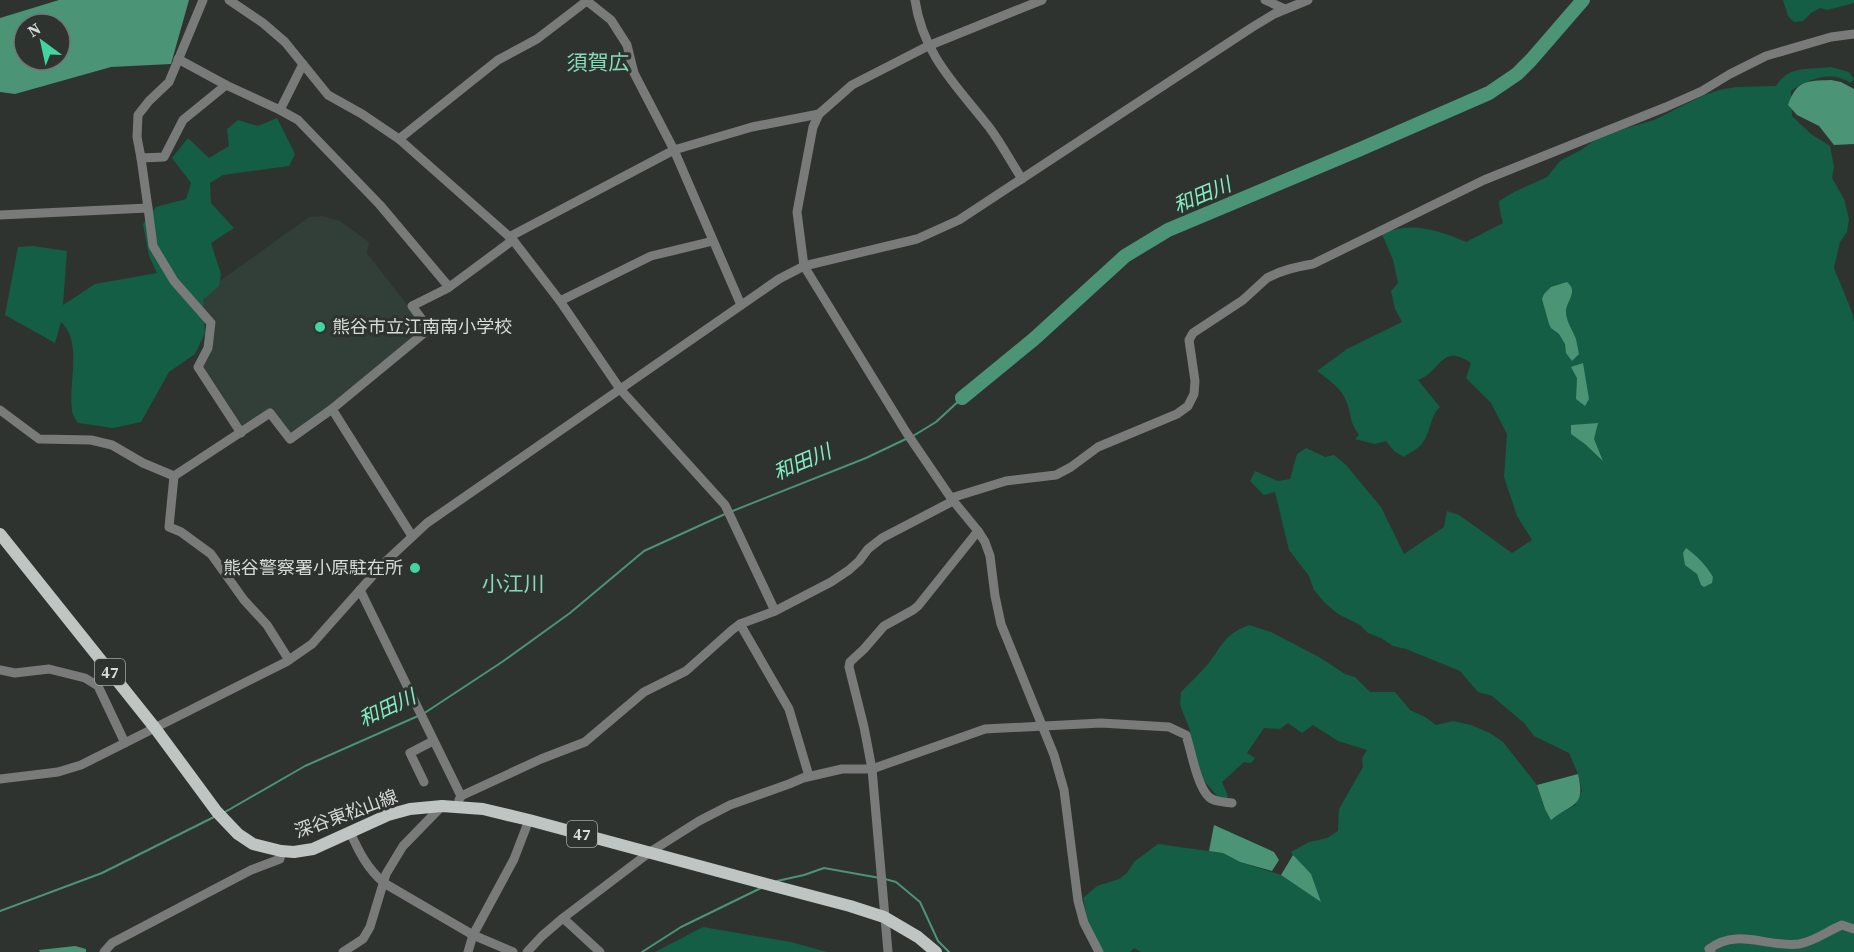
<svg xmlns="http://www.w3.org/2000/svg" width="1854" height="952" font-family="'Source Serif 4','Noto Sans JP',serif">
  <rect width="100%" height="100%" fill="#2e3330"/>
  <path fill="#323e38" d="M322 216 340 221 369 242 367 253 426 329 294 434 289 432 270 409 244 427 240 426 201 367 212 346 216 324 195 299 309 217Z"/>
  <g fill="#135e45">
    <path d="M1783 0H1854V3L1827 10 1820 8 1811 13 1803 21 1794 22 1788 16Z"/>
    <path d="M1831 67 1849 72 1854 79 1850 83C1832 70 1808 79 1791 91L1792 116 1811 134 1830 146 1834 167 1832 178 1844 199 1849 219 1847 232 1840 242 1834 268 1852 312 1854 322V952H1141L1134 948 1130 952H1098L1092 939 1083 898 1097 886 1119 879 1127 873 1134 862 1158 844 1223 853 1240 862 1281 875 1321 901 1291 852 1309 842 1327 838 1338 831 1339 809 1363 767 1362 758 1367 750 1338 741 1313 725 1302 733 1288 723 1280 729 1264 728 1247 753 1255 758 1251 763 1244 762 1222 782 1228 796 1226 799 1219 798 1192 767 1190 730 1180 705 1181 692C1190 683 1199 674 1208 664 1223 645 1223 635 1249 625L1271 632 1319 657 1345 674 1355 677 1370 692H1395L1410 710 1425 717 1436 725 1453 721 1471 725 1490 733 1503 742 1537 785 1545 809 1560 813 1575 805 1582 791 1578 774 1569 753 1534 736 1524 723 1492 696 1478 692 1460 671 1406 649 1393 646 1381 638 1368 633 1360 625 1338 614 1325 603 1314 590 1309 576 1289 550 1275 492 1264 495 1250 481 1255 471 1278 481 1290 479 1297 454 1306 448 1325 457 1334 455 1346 465 1381 507 1404 554 1444 527 1447 511 1459 515 1512 553 1532 540 1517 516 1504 477 1507 434 1491 403 1466 378 1471 363C1441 342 1441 372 1418 380L1440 407C1429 417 1431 435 1420 446 1416 450 1409 453 1404 457L1394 451 1386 441 1375 444 1355 439 1359 435C1349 421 1352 417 1347 403 1342 388 1329 380 1317 371L1347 349 1402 322 1395 309 1391 291 1398 283 1393 260 1382 234C1412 221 1437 230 1466 242L1503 223 1500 211 1499 201 1514 192 1547 177 1560 161 1581 150 1592 142 1607 134 1654 120 1700 97 1719 90 1736 87 1776 86C1789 65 1808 70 1831 67Z"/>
    <path d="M277 118 295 154 289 166 223 175 210 183 211 203 234 228 211 243 221 274 219 286 203 300 205 333 195 354 169 372 141 422 113 428 78 423C75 419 72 414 72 410 68 383 83 342 61 322L55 343 5 315 18 247 33 246 67 251 63 305 95 284 157 273 149 256 143 224 156 207 186 199 191 183 172 158 188 138 209 158 229 146 227 129 238 120 258 126Z"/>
    <path d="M703 927 791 942 827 952H655Z"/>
  </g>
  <g fill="#4b9476" fill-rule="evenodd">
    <path d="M59 0H189L171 64 111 67 15 94 0 92V18ZM24 24H60V60H24Z"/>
    <path d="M1831 80 1841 82 1854 89V144L1834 145 1819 126 1797 115 1788 105C1797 80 1806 81 1831 80Z"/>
    <path d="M1567 282C1579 292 1566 301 1566 312 1566 321 1573 331 1576 339 1577 344 1578 349 1579 354L1572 361 1566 353 1565 344 1559 334 1551 328 1549 324 1542 299 1544 294 1551 287Z"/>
    <path d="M1583 363 1589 399 1585 406 1576 399 1577 378 1571 367Z"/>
    <path d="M1598 423 1594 439 1603 461 1585 444 1571 434V425Z"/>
    <path d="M1686 548C1697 556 1706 565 1713 577L1712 583 1704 587 1701 585 1697 574 1685 565 1683 553Z"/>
    <path d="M1578 774C1586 808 1573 802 1551 820L1545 809 1537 785Z"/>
    <path d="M1214 825 1274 852 1279 860 1272 871 1240 862 1223 853 1209 851Z"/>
    <path d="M1293 855 1311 874 1321 902 1281 875Z"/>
    <path d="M75 946 86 949V952H40L39 950Z"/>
  </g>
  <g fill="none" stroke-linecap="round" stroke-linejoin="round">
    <g stroke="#4b9476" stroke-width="2">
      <path d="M913 436 936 422 962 398"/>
      <path d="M730 512 866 458 908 438"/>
      <path d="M423 714 502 662 570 613 644 551 725 514"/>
      <path d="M225 812 305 766 418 716"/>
      <path d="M885 879 896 882 920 902 938 941 949 952"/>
      <path d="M777 881 804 875 824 868 880 878"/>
      <path d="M0 911 102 873 214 817"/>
      <path d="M642 952 681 927 761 888"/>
    </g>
    <path stroke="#4b9476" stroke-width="14" d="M962 398 1034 339 1125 256 1168 230 1356 151 1489 93 1517 74 1531 60 1583 0"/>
    <g stroke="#787b7a" stroke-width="9">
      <path d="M203 0 169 82 149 101 138 115 137 137 141 158 164 157 183 120 226 85"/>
      <path d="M229 0 263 23 285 42 328 95 362 114 399 139 513 240 560 301 620 389 725 505 775 611"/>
      <path d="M915 0C923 55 957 86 989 127 1001 143 1011 162 1022 179"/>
      <path d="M1042 0 928 46 852 85 819 114 813 127 797 212 804 266 906 432 951 498 978 531 985 542 990 556 995 596 1001 624 1054 755 1064 790 1078 901 1084 923 1099 952"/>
      <path d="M1265 0 1285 9"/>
      <path d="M587 1 611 20 627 45 634 73 674 150 741 305"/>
      <path d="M178 59 226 85 280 110 303 64"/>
      <path d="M280 110 298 120 380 205 449 287"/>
      <path d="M399 139 498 60 537 39 588 0"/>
      <path d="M141 158 148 208"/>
      <path d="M0 215 148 208 153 246 174 281 211 323 208 348 198 367 241 433"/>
      <path d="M509 237 674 150 752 127 819 114"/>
      <path d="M560 301 651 256 713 241"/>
      <path d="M332 409 412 536"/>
      <path d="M0 410 39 439 91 440 112 445 143 463 174 476 270 413 290 439 332 409 429 329 412 306 448 288 513 240"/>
      <path d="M174 476 169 527 181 532 211 554 244 600 267 625 289 660"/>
      <path d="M951 498 1006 481 1056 475 1071 467 1098 447 1177 414 1188 406 1194 394 1195 381 1189 340 1193 333 1243 300 1267 278C1282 270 1296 267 1313 264L1484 180 1666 107 1702 91 1730 74 1766 56 1831 37 1854 34"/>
      <path d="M360 590 461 796 459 800"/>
      <path d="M740 624 789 709 809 776"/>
      <path d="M0 670 15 673 49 669 85 678 98 686 125 743"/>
      <path d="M0 779 58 772 81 765 286 662 312 644 384 563 427 523 779 279 804 266 917 239 959 220 1251 28 1274 14 1308 0"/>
      <path d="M424 782 410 753 433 741"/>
      <path d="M461 796 541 759 585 742 644 692 686 671 732 630 740 624 775 611 831 582 849 570 859 561 868 549 882 538 953 501"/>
      <path d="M350 832C359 852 367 868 384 883L473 935 513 952"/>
      <path d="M563 918 600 952"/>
      <path d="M104 952 112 943 251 870 280 859 281 851"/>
      <path d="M343 952 363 939 370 927 386 874 403 846 442 806"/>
      <path d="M468 952 473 935 514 859 529 820"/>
      <path d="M527 952 542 936 563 918 650 852 699 821 730 805 789 784 803 778 842 769H872L985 729 1101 723 1169 727 1186 735C1191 750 1197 786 1209 797 1214 802 1225 802 1232 803"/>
      <path d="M888 952 872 769 864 727 849 667 850 662 864 649 884 626 913 610 918 606 978 531"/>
      <path d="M1711 952 1709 949C1738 927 1767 948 1799 944 1816 941 1827 931 1842 925L1854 929"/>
    </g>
    <path stroke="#bfc5c2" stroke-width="12" d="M0 534 155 728 217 812 238 834 253 844 281 851 294 852 313 849 388 815 410 809 442 806 483 809 529 820 755 881 850 906 884 917 918 937 936 952"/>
  </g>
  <g fill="#43d4a0" stroke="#2e3330" stroke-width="2">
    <circle cx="320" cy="327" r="6"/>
    <circle cx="415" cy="568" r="6"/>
  </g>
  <g text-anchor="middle" stroke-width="6" stroke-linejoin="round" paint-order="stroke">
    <g fill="#2e3330" stroke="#a4a9a6" stroke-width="1.5">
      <rect x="95" y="659" width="30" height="26" rx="4.5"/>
      <rect x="567" y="821" width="30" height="26" rx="4.5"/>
    </g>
    <g font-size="16" font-weight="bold" fill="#d7dbd9">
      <text x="110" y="678">47</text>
      <text x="582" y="840">47</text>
    </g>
    <g font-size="18" fill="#d7dbd9" stroke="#2e3330" text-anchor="start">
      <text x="332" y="333">熊谷市立江南南小学校</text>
      <text x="403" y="574" text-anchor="end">熊谷警察署小原駐在所</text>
    </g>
    <g font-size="18" fill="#d7dbd9" stroke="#2e3330">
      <text transform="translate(346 814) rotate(-20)" y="6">深谷東松山線</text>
    </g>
    <g font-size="20" font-style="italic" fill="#84eec2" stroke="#2e3330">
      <text transform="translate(1202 195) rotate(-23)" y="7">和田川</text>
      <text transform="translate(802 462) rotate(-23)" y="7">和田川</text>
      <text transform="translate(387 708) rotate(-25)" y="7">和田川</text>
    </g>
    <g font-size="21" fill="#84dbb6" stroke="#2e3330">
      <text x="598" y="70">須賀広</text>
      <text x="513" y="591">小江川</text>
    </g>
  </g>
  <g transform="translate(42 42) rotate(327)"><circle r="28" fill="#2e3330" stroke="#727674" stroke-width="1.5"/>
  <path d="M0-4.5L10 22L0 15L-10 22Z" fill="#43d4a0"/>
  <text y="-9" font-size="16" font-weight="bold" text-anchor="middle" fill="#d7dbd9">N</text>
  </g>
</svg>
